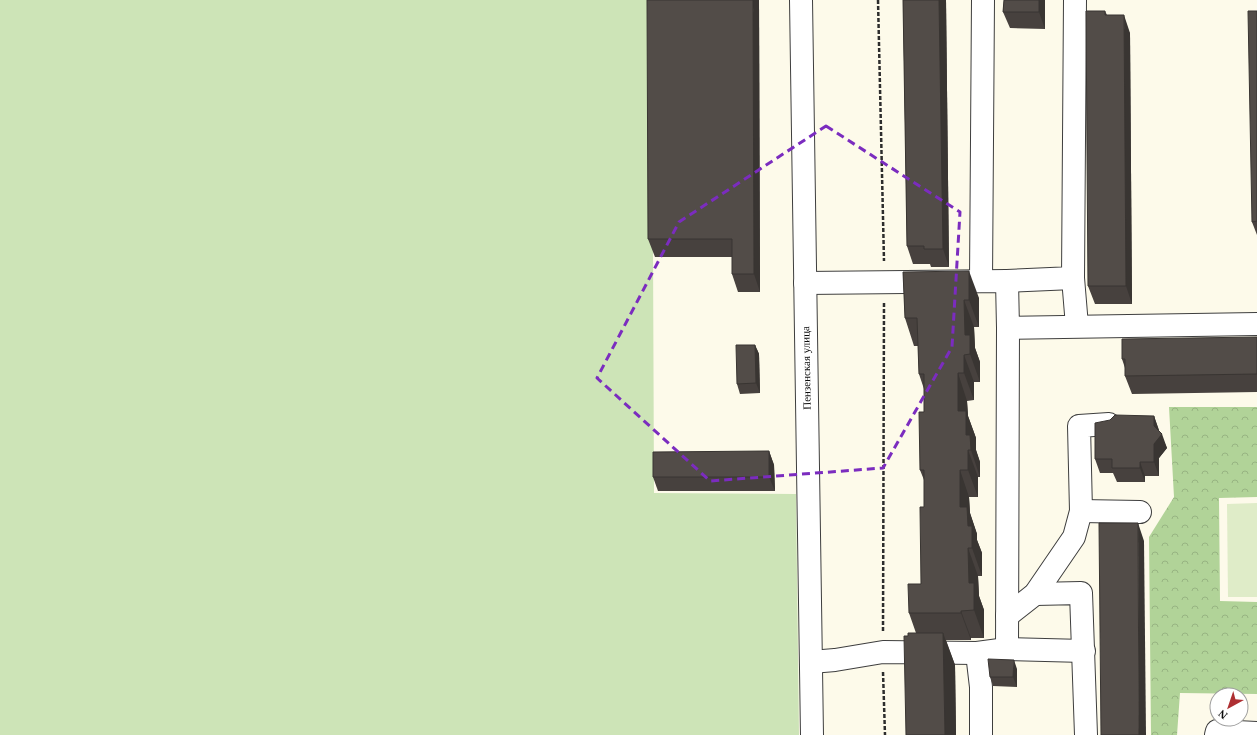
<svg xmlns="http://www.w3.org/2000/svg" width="1257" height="735" font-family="'Times New Roman',serif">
  <defs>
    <pattern id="forest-crowns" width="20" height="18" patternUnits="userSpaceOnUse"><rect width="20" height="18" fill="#b1d398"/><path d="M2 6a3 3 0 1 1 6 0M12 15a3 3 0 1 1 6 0" fill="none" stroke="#97b482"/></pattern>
  </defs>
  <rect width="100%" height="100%" fill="#fdfaea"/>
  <path fill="#cde4b7" d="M0 0H652L654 493 796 494 799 735H0Z"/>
  <path fill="url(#forest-crowns)" d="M1169 407H1257V497L1219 498 1220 601 1257 602V694L1180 693 1177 735H1151L1149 537 1174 497Z"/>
  <path fill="#dfecc8" d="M1257 503V597H1228L1227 504Z"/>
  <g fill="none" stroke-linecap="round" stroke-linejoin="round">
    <g stroke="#3e3e3e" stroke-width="24">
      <g id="minor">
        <path d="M801 0 812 735"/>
        <path d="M1073 278 1077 326"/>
        <path d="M981 281 983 0"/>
        <path d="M1007 281 1073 278 1075 0"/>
        <path d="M805 283 1007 281 1008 328 1257 324"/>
        <path d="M1081 511 1140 512"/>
        <path d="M1035 594 1081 593 1086 735"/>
        <path d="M1007 616 1035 594 1074 537 1081 511 1079 426 1109 424"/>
        <path d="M1007 649 1008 328"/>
        <path d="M977 653 981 687V735"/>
        <path d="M811 662 835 660 883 652 977 653 1007 649 1084 651"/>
        <path d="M1216 735 1217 731 1257 733"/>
      </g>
    </g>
    <g stroke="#2d2d2d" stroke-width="2.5" stroke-dasharray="4 2" stroke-linecap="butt">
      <path d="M878 0 884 261"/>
      <path d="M883 631 884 302"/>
      <path d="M883 672 885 735"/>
    </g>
    <use href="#minor" stroke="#fff" stroke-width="22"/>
  </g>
  <g fill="#47413e">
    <path d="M759 0 760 292H738L732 274V257H655L648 239Z"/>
    <path d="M903 0H946L949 267H931L930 264H913L907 246Z"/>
    <path d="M1004 0H1045V29L1010 28 1003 12Z"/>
    <path d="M1105 11 1107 15 1130 33 1132 304H1095L1088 286Z"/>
    <path d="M1257 11V235L1252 222Z"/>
    <path d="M903 272 979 298V327H974L975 348 980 362V382H974V400L967 401 968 416 976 438V450L980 462V477H978V497H969L970 513 977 534V540L982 553V576H978L979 596 984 610V638H971V640H946L955 665 956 735H906L908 636 916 633 909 613 921 584 924 507V480L920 470 924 412V389L919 374 918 346H914L905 318Z"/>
    <path d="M1257 337V392L1132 394 1125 376V368L1122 359Z"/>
    <path d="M755 345 759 354 760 393 740 394 737 384Z"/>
    <path d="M1154 416 1159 431 1167 448 1159 458V476H1145V482H1117L1113 473H1100L1095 459Z"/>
    <path d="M769 451 774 465 775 491H658L653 477Z"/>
    <path d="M1017 669V687L993 686 990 677Z"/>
  </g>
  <g fill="#393532">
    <path d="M753 0H759L760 292 754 274Z"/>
    <path d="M939 0H946L949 267 943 249Z"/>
    <path d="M1039 0H1045V29L1039 12Z"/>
    <path d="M1124 15 1130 33 1132 304 1126 286Z"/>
    <path d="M969 271 979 298V327L969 300Z"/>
    <path d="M964 300 974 327 975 348 980 362V382L970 354 965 335Z"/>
    <path d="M755 345 759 354 760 393 756 383Z"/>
    <path d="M964 355 974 382V400L964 373Z"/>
    <path d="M958 373 967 401 968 416 976 438V450L980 462V477L958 411Z"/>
    <path d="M1154 416 1159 430V437L1162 434 1167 448 1159 458V476L1154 462Z"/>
    <path d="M968 450 978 477V497L968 470Z"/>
    <path d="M769 451 774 465 775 491 769 477Z"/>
    <path d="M1140 462 1145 476V482L1140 468Z"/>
    <path d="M960 470 969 497 970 513 977 534V540L982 553V576L972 548 960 507Z"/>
    <path d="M1138 523 1144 541 1146 735H1139Z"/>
    <path d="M968 548 978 576 979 596 984 610V638L974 610 969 583Z"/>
    <path d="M961 611 971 638V640L961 613Z"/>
    <path d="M943 633 955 665 956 735H945Z"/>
    <path d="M1014 660 1017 669V687L1013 677Z"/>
  </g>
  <g fill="#524c48" stroke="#393532">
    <path d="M647 0H753L754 274H732V239H648Z"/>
    <path d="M903 0H939L943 249H924V246H907Z"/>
    <path d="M1004 0H1039V12H1003Z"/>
    <path d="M1086 11H1105V15H1124L1126 286H1088Z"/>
    <path d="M1248 11H1257V221L1252 222Z"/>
    <path d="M969 271V300H964L965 335H970V354L964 355V373H958V411H966V435H970L971 450H968V470H960V507H967L968 526H972V548H968L969 583H974V610L961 611V613H909L908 584H921L920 507H924V470H920L919 412H924V374H919L917 318H905L903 272Z"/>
    <path d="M1257 337V374L1125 376V359H1122V339Z"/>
    <path d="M736 345H755L756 383 737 384Z"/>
    <path d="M1115 415 1154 416V426L1162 434 1154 444V462H1140V468H1112V459H1095V423L1110 420Z"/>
    <path d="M769 451V477H653V452Z"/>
    <path d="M1099 523H1138L1139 735H1101Z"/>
    <path d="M908 633H943L945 735H906L904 636H908Z"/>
    <path d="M988 659 1014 660 1013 677H990Z"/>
  </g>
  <path fill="none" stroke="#7b2cbf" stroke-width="3" stroke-dasharray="8 5" stroke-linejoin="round" d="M826 126 960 212 952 347 883 468 710 481 597 378 679 222Z"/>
  <g text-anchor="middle" stroke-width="4" stroke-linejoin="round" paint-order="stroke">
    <g font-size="11" fill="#0b0b0b" stroke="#fff">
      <text transform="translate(806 368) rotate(-91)" y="4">Пензенская улица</text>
    </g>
  </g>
  <g transform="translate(1229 707) rotate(220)"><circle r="19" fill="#ffffff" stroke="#9d9d9d"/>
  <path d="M0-3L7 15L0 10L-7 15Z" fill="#ae2f32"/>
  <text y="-6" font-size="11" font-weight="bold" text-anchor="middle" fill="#0b0b0b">N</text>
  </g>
</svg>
